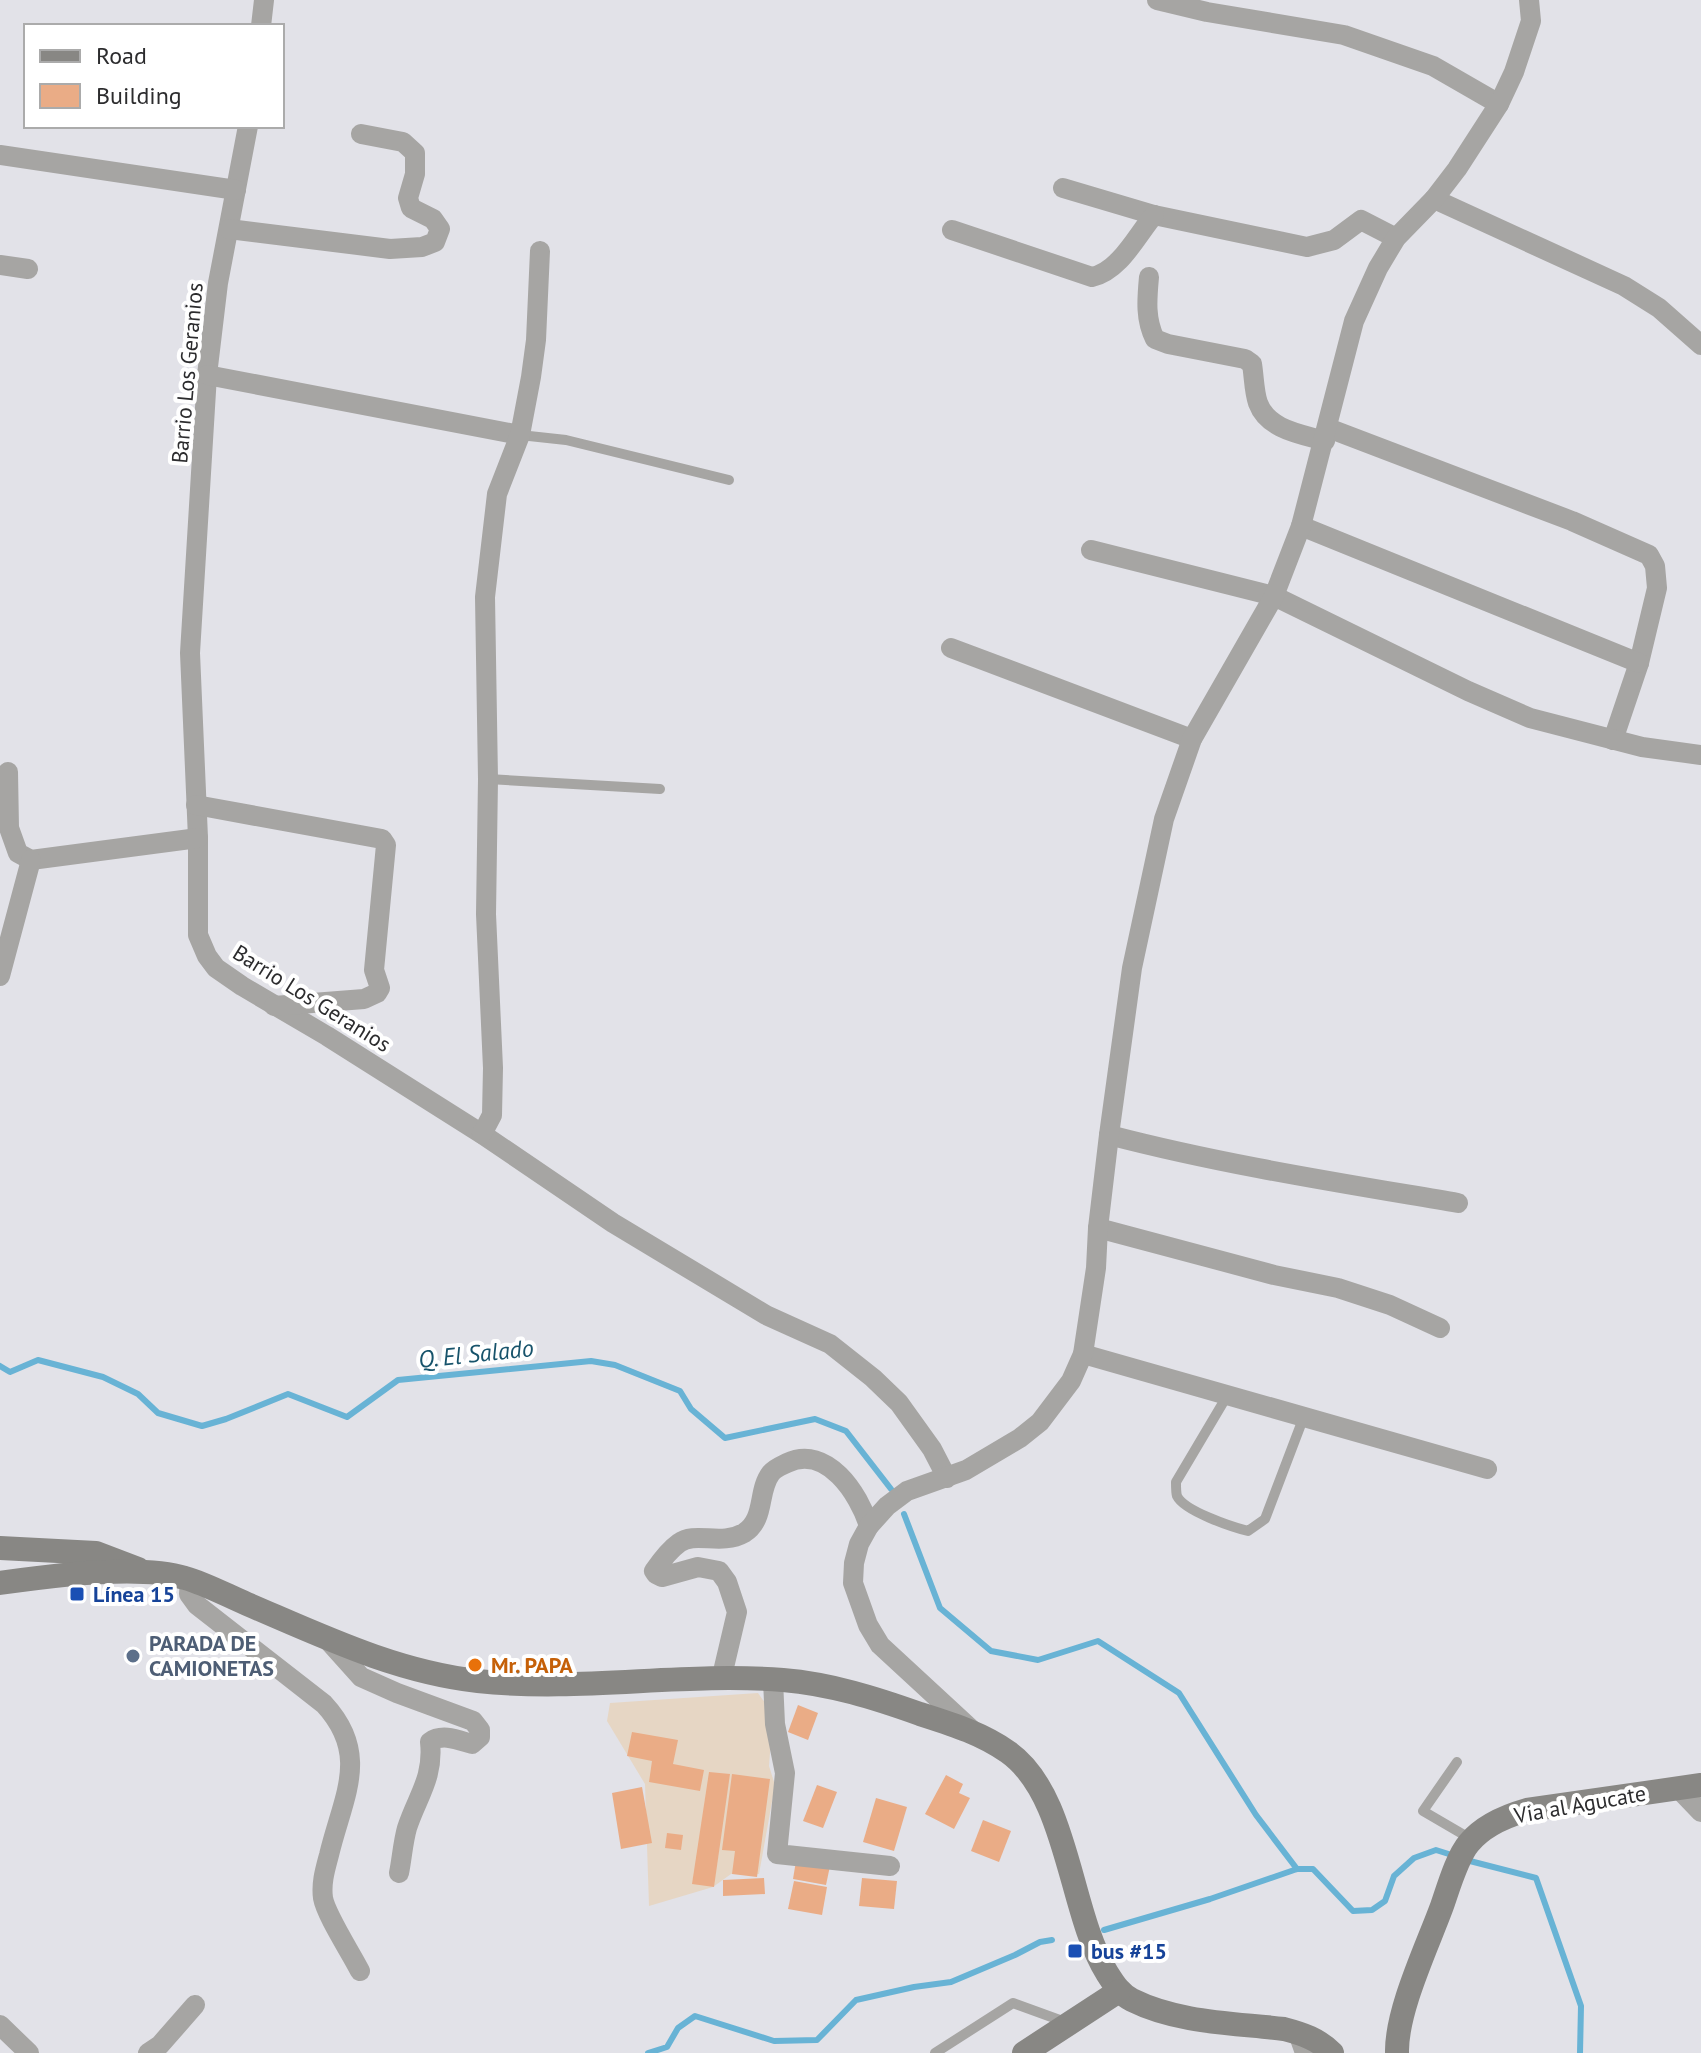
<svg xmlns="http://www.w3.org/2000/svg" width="1701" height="2053" font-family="'PT Sans',sans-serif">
  <rect width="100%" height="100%" fill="#e2e2e8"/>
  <path fill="#e6d6c4" d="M758 1693 773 1714 769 1766 775 1785 759 1874H731L713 1887 649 1906 645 1784 607 1721 610 1703Z"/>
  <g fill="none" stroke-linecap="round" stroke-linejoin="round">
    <g stroke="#68b3d5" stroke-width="6">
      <path d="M0 1366 10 1372 38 1360 103 1377 138 1394 158 1413 202 1426 226 1419 288 1394 347 1417 398 1380 591 1361 615 1365 680 1391 691 1409 725 1438 815 1419 846 1431 891 1489"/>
      <path d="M904 1514 940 1608 991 1651 1038 1660 1098 1641 1179 1693 1256 1815 1297 1869"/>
      <path d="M1466 1860 1536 1878 1581 2006 1580 2053"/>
      <path d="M1104 1930 1210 1899 1297 1869H1313L1353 1911 1372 1910 1385 1901 1394 1876 1414 1858 1436 1850 1455 1856"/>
      <path d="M648 2053 667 2047 678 2028 695 2016 774 2041 817 2040 856 2000 914 1987 951 1982 1015 1955 1040 1942 1052 1940"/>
    </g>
  </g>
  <g fill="#eaac86">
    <path d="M798 1705 818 1713 808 1740 788 1732Z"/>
    <path d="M632 1732 678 1740 673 1764 704 1770 700 1791 649 1782 652 1761 627 1756Z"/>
    <path d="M709 1772 730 1774 714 1887 692 1884Z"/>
    <path d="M732 1774 770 1779 757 1877 732 1874 735 1851 722 1850Z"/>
    <path d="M946 1775 963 1784 959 1793 970 1798 954 1829 925 1814Z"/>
    <path d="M817 1785 837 1792 823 1828 803 1821Z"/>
    <path d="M642 1787 652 1843 621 1849 612 1793Z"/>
    <path d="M876 1798 907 1807 894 1851 863 1842Z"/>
    <path d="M983 1820 1011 1831 999 1862 971 1851Z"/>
    <path d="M667 1833 683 1835 681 1850 665 1848Z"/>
    <path d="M796 1861 830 1866 826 1885 793 1879Z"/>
    <path d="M764 1878 765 1894 723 1896V1880Z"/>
    <path d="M862 1878 897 1881 894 1909 859 1906Z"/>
    <path d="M794 1881 827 1887 822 1915 788 1909Z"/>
  </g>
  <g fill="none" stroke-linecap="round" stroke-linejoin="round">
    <g stroke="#a6a5a3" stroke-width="10">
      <path d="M520 435 566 440 729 480"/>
      <path d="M488 779 660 789"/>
      <path d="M1227 1396 1176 1482C1176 1486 1176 1493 1177 1496 1184 1511 1232 1527 1248 1531L1265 1519 1303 1419"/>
      <path d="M1457 1762 1423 1811 1471 1839"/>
      <path d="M935 2053 1013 2003 1068 2023"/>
    </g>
    <g stroke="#a6a5a3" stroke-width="20">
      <path d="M1157 0 1207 12 1344 35 1433 66 1499 104"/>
      <path d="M261 26 264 0"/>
      <path d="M248 126 218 283 207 375 190 653 198 838V935L207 956 216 968 242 986 327 1036 482 1134 613 1223 766 1315 830 1344 873 1378 899 1403 932 1449 947 1478"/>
      <path d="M0 155 236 190"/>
      <path d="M1063 188 1154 215 1307 247 1334 240 1361 220 1396 238"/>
      <path d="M1434 199 1624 286 1659 308 1701 345"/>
      <path d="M229 229 390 249 422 247 435 242 440 229 433 219 411 208 408 198 415 174V153L403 142 361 134"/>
      <path d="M952 230 1092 277C1120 271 1137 235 1154 215"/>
      <path d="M0 265 28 269"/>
      <path d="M1149 277C1147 299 1145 319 1155 339L1168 344 1245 359 1252 364C1254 376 1254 392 1258 403 1268 430 1301 434 1325 441"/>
      <path d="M207 375 520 435"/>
      <path d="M1328 428 1572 521 1649 555 1655 566 1657 588 1639 663 1613 740"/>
      <path d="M1301 526 1639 663"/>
      <path d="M1091 550 1274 596 1468 691 1530 718 1642 747 1701 755"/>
      <path d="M951 648 1192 739"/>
      <path d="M8 772 9 828 18 853 31 860 198 838"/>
      <path d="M196 805 382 839 386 845 374 970 380 988 377 993 364 999 274 1006"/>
      <path d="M0 976 31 860"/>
      <path d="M482 1134 492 1115 493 1068 486 914 488 779 485 597 497 494 520 435 531 377 536 340 540 251"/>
      <path d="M1109 1135C1224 1165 1341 1183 1458 1203"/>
      <path d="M1098 1228 1274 1275 1338 1288 1390 1305 1440 1328"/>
      <path d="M1083 1354 1487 1469"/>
      <path d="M190 1580 189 1594 197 1605 324 1704C371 1755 343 1796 329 1855 325 1870 321 1883 323 1898 326 1915 351 1953 360 1971"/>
      <path d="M326 1638 361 1677 397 1693 473 1721 480 1730V1737L472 1744C458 1740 442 1733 430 1742 434 1778 417 1797 407 1828 403 1842 402 1858 399 1873"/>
      <path d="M721 1680 737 1612 727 1582 719 1571 698 1567 662 1577 656 1574 654 1571C661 1561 669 1550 679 1543 695 1531 721 1546 744 1533 766 1519 757 1491 771 1473 775 1468 781 1466 787 1463 827 1444 859 1494 869 1526"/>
      <path d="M773 1680 775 1724 785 1773 777 1854 890 1866"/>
      <path d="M971 1729 880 1645 868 1625 853 1583 854 1563 859 1544 869 1526 887 1506 907 1491 966 1470 1020 1438 1040 1422 1071 1381 1083 1354 1096 1268 1098 1228 1109 1135 1132 968 1164 819 1192 739 1274 596 1301 526 1354 321 1378 268 1396 238 1434 199 1457 169 1499 104 1514 72 1531 21 1529 0"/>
      <path d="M1678 1788 1701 1812"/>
      <path d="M0 2025 29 2053"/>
      <path d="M1298 2033 1305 2053"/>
      <path d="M148 2053 160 2045 195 2005"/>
    </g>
    <g stroke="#888784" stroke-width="24">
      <path d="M0 1548 96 1553 138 1569"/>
      <path d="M0 1583C47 1576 140 1564 185 1578 206 1584 226 1595 247 1604 322 1636 396 1672 478 1681 580 1692 682 1672 783 1680 831 1684 875 1698 920 1714 951 1724 981 1733 1008 1752 1069 1795 1069 1912 1107 1973 1114 1984 1120 1994 1132 2000 1178 2023 1234 2023 1284 2029 1303 2034 1318 2039 1332 2053"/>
      <path d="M1024 2053 1119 1991"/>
      <path d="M1397 2053C1396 2011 1427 1947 1442 1906 1448 1889 1457 1857 1469 1843 1483 1826 1506 1816 1527 1810L1701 1785"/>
    </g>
  </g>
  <g fill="#1a4fb4" stroke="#fff" stroke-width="3">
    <rect x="69" y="1586" width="16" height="16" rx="4"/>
    <rect x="1067" y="1943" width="16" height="16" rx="4"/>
  </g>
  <circle fill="#5c6f8a" stroke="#fff" stroke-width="3" cx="133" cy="1656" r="8"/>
  <circle fill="#e8710a" stroke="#fff" stroke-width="3" cx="475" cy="1665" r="8"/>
  <g text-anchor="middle" stroke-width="8" stroke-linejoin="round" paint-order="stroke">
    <g font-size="22" fill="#2c2c2e" stroke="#fff">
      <text transform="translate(187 373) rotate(-85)" y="8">Barrio Los Geranios</text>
      <text transform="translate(312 998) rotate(32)" y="8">Barrio Los Geranios</text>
      <text transform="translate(1580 1804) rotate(-10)" y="8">Via al Agucate</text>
    </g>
    <g font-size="22" font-weight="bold" fill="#164399" stroke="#fff" text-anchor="start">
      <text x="93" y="1602">Línea 15</text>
      <text x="1091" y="1959">bus #15</text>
    </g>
    <g font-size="22" font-weight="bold" fill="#4e5e75" stroke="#fff" text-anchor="start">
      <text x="149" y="1651">PARADA DE<tspan x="149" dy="25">CAMIONETAS</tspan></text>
    </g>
    <g font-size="22" font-weight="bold" fill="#c56008" stroke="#fff" text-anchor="start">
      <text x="491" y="1673">Mr. PAPA</text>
    </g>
    <g font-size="24" font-style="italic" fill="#17536b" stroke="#fff">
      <text transform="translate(476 1354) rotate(-6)" y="8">Q. El Salado</text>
    </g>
  </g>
  <rect x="24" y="24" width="260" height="104" fill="#ffffff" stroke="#ababab" stroke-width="2"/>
  <rect x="40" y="50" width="40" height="12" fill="#888784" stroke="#ababab" stroke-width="2"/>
  <text x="96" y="64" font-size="24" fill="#2c2c2e">Road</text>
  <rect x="40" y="84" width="40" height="24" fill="#eaac86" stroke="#ababab" stroke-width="2"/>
  <text x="96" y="104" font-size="24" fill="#2c2c2e">Building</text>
</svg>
